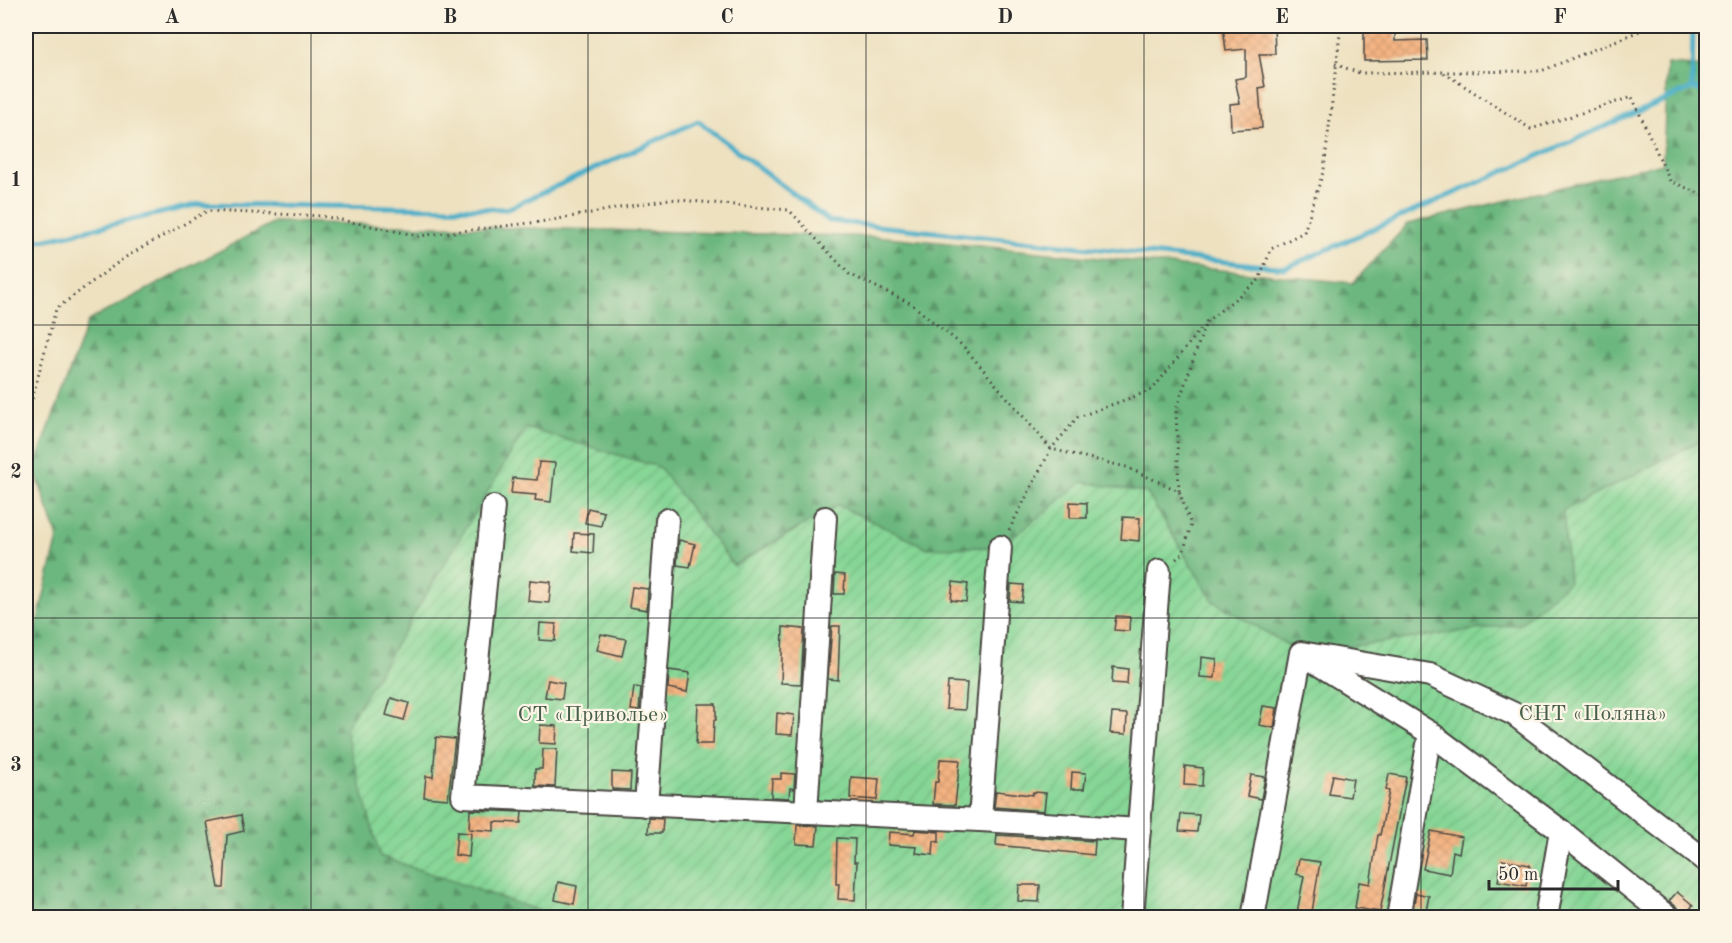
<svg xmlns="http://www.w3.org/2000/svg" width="1732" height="943" font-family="'Old Standard TT',serif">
  <defs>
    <pattern id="forest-firs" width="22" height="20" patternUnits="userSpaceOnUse" patternTransform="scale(1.5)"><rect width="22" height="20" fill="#6cb77f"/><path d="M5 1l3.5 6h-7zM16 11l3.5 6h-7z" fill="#599568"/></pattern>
    <pattern id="garden-furrows" width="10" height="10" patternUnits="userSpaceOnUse" patternTransform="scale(1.5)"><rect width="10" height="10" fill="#86d696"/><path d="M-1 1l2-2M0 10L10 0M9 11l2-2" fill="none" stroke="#74b881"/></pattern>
    <pattern id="building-cross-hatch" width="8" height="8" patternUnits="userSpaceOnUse" patternTransform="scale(1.5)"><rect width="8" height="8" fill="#f4b381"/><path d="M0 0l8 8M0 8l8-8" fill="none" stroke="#d19a70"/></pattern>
  </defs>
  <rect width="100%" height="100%" fill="#fcf5e5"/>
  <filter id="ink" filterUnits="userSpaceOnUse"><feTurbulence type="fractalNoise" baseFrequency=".0167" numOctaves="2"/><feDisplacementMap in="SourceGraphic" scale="12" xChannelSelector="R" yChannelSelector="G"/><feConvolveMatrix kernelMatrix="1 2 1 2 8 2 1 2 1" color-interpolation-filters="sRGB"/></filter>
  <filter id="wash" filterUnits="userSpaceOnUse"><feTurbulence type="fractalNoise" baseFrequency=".008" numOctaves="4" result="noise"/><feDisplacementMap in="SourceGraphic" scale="24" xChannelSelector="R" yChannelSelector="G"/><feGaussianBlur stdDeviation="1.35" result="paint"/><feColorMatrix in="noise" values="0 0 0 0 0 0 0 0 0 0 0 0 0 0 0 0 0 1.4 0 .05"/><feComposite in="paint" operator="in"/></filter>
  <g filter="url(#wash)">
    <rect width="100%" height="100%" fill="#ede1c0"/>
    <path fill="url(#forest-firs)" stroke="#4c7155" stroke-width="1.5" d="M1667 64 1706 67V183L1697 189 1706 192V438L1563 511 1569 582 1519 624 1301 653 1213 601 1147 493 1000 547 927 548 838 505 733 566 659 467 380 856 557 917 26 918V668L58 538 34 468 88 321 274 222 887 237 1353 283 1408 224 1663 163Z"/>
    <path fill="url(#garden-furrows)" stroke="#588060" stroke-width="1.5" d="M526 428 659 467 734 566 838 505 927 548 1000 547 1083 482 1147 493 1213 601 1301 653 1519 624 1569 582 1563 511 1706 438V917H557L380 856 345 729Z"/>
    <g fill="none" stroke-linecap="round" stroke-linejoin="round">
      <g stroke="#49aec8" stroke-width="5">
        <path d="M1692 88 1693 26"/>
        <path d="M26 244 200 204 507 209 698 121 829 221 1285 268 1692 88 1706 92"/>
      </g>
    </g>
    <g id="blocks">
      <g fill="url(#building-cross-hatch)">
        <path d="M1223 26H1274L1275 54H1259L1265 87 1259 88 1262 128 1231 130 1230 104 1240 103 1235 79 1246 77V49L1226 51Z"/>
        <path d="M1364 26H1395V41L1427 40 1428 60 1364 61Z"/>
        <path d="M539 462 555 463 551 502 535 500 536 495 511 493 513 478 537 480Z"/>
        <path d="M1070 502 1087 503V518H1070Z"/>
        <path d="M588 508 604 512 601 526 585 523Z"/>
        <path d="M1123 517 1140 518 1139 541 1121 539Z"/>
        <path d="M574 533 594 534 593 553 573 551Z"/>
        <path d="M679 540 695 544 690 567 677 565Z"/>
        <path d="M835 574 845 575 844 594H834Z"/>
        <path d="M530 580 551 582 549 603 528 601Z"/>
        <path d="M953 582 968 584 966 602 951 600Z"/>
        <path d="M1011 584 1024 585 1022 602 1010 601Z"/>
        <path d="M632 587 648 589 647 610 629 607Z"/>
        <path d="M1116 616 1130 617 1129 631 1114 630Z"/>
        <path d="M540 623 556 624 555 641 539 640Z"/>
        <path d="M832 626H840L838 680 828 679Z"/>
        <path d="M783 627 804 629 801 684 781 683Z"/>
        <path d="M601 634 626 639 622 656 597 650Z"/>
        <path d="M1201 657 1217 659 1215 678 1200 677Z"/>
        <path d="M1113 667 1128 669 1127 684 1112 683Z"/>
        <path d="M669 670 690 673 687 692 668 688Z"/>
        <path d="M548 680 564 683 562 699 545 697Z"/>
        <path d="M948 682 967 683 965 710 946 709Z"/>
        <path d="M634 687 641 688 639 711 631 710Z"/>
        <path d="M391 698 409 703 404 720 386 715Z"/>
        <path d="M698 704H716V720H714L713 744H696Z"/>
        <path d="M1263 706 1277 708 1274 728 1259 725Z"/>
        <path d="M777 713 794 715 792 735 776 734Z"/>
        <path d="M1112 713 1127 714 1126 734 1110 733Z"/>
        <path d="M540 725 557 726 556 744 539 743Z"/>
        <path d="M436 737 455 739 448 799 424 797 426 776 433 777Z"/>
        <path d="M543 749H557L555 787 535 786V769H542Z"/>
        <path d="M940 759 960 760 955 805 933 804 935 782H938Z"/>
        <path d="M1185 766 1203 768 1202 786 1184 785Z"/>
        <path d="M612 772 631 773 630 790 612 789Z"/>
        <path d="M1072 772 1086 773 1084 789H1071Z"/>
        <path d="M781 773 795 774 794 789 790 788 789 798 771 797 772 779H781Z"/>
        <path d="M1389 774 1406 777 1380 912 1355 908 1359 882 1370 884 1378 835H1380L1389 791 1386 790Z"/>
        <path d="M1251 775 1265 777 1261 799 1247 796Z"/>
        <path d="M1333 775 1353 779 1350 797 1329 794Z"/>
        <path d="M851 777 879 779 877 800 850 798Z"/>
        <path d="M996 791 1032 795 1033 792 1046 793 1044 811 994 807Z"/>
        <path d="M470 810 522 812 521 823 494 822V831L469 829Z"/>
        <path d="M1181 814 1199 815 1197 832 1179 831Z"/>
        <path d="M241 815 244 831 227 835 224 888H219L207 822Z"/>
        <path d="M649 818 663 819 662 833H648Z"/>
        <path d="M797 825 818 826 816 845 796 844Z"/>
        <path d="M915 830 939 832V842L934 841 933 855 916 853 917 847 888 845 889 832 914 834Z"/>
        <path d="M1431 831 1462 837 1459 853 1453 851 1450 874 1423 869Z"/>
        <path d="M457 832 471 833 469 857 455 855Z"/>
        <path d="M997 835 1095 841 1094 855 996 845Z"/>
        <path d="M837 838 855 839 854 862H857L855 900 838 899 839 884H836Z"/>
        <path d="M1299 859 1320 862 1311 918H1296L1304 876 1296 874Z"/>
        <path d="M1502 860 1530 865 1526 886 1498 881Z"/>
        <path d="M558 882 577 886 574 904 555 900Z"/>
        <path d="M1019 885H1040L1039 902 1018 901Z"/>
        <path d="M1677 892 1693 905 1683 918 1678 908 1669 901Z"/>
        <path d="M1416 893 1429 896 1426 911 1413 909Z"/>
      </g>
    </g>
  </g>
  <g filter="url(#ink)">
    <use href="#blocks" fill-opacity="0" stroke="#484641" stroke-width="1.5"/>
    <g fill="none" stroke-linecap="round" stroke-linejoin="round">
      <g stroke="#484641" stroke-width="26">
        <g id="minor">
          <path d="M493 507 463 796 980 820"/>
          <path d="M1000 547 980 820 1139 830"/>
          <path d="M1310 659 1430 733 1561 831 1669 918"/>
          <path d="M646 805 667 520"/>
          <path d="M806 812 825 518"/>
          <path d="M1132 918 1159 571"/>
          <path d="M1253 918 1301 653 1430 675 1514 714 1706 861"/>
          <path d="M1398 918 1430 733"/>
          <path d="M1546 918 1561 831"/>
        </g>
      </g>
      <g stroke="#484641" stroke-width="3" stroke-dasharray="1.5 4.5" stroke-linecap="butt">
        <path d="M1335 64 1359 73 1541 71 1642 30 1644 26"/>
        <path d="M1444 73 1531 129 1632 97 1670 181 1706 196"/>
        <path d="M26 422 56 309 124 258 207 211 322 216 419 236 547 221 669 199 789 210 849 274 910 303 963 346 1051 449 1126 467 1179 491 1191 525 1183 553 1175 560"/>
        <path d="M1179 491 1176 410 1206 322 1259 280 1271 249 1304 232 1324 169 1341 26"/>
        <path d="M1009 530 1051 449 1078 417 1152 390 1203 326"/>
      </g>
      <use href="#minor" stroke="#fff" stroke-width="22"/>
    </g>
  </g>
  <path fill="none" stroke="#2b2b2b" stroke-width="1.5" stroke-opacity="0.55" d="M311 26V918M588 26V918M866 26V918M1144 26V918M1421 26V918M26 325H1706M26 618H1706"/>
  <g text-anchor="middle" stroke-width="4.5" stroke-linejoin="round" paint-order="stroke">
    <g font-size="22" fill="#465e4b" stroke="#fcf5e5">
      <text x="1593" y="720">СНТ «Поляна»</text>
      <text x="593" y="721">СТ «Приволье»</text>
    </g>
  </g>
  <rect width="1732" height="943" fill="none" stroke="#fcf5e5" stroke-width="66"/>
  <path d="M1489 880v9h129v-9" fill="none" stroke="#2b2b2b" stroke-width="3"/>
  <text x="1498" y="880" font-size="18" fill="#2b2b2b" stroke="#fcf5e5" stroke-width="4.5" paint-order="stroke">50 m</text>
  <rect x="33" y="33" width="1666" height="877" fill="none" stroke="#2b2b2b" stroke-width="2"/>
  <g font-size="20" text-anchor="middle" font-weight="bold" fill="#2b2b2b">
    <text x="172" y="23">A</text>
    <text x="450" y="23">B</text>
    <text x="727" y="23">C</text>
    <text x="1005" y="23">D</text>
    <text x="1282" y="23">E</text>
    <text x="1560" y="23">F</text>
    <text x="16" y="186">1</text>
    <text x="16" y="478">2</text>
    <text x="16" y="771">3</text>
  </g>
</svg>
